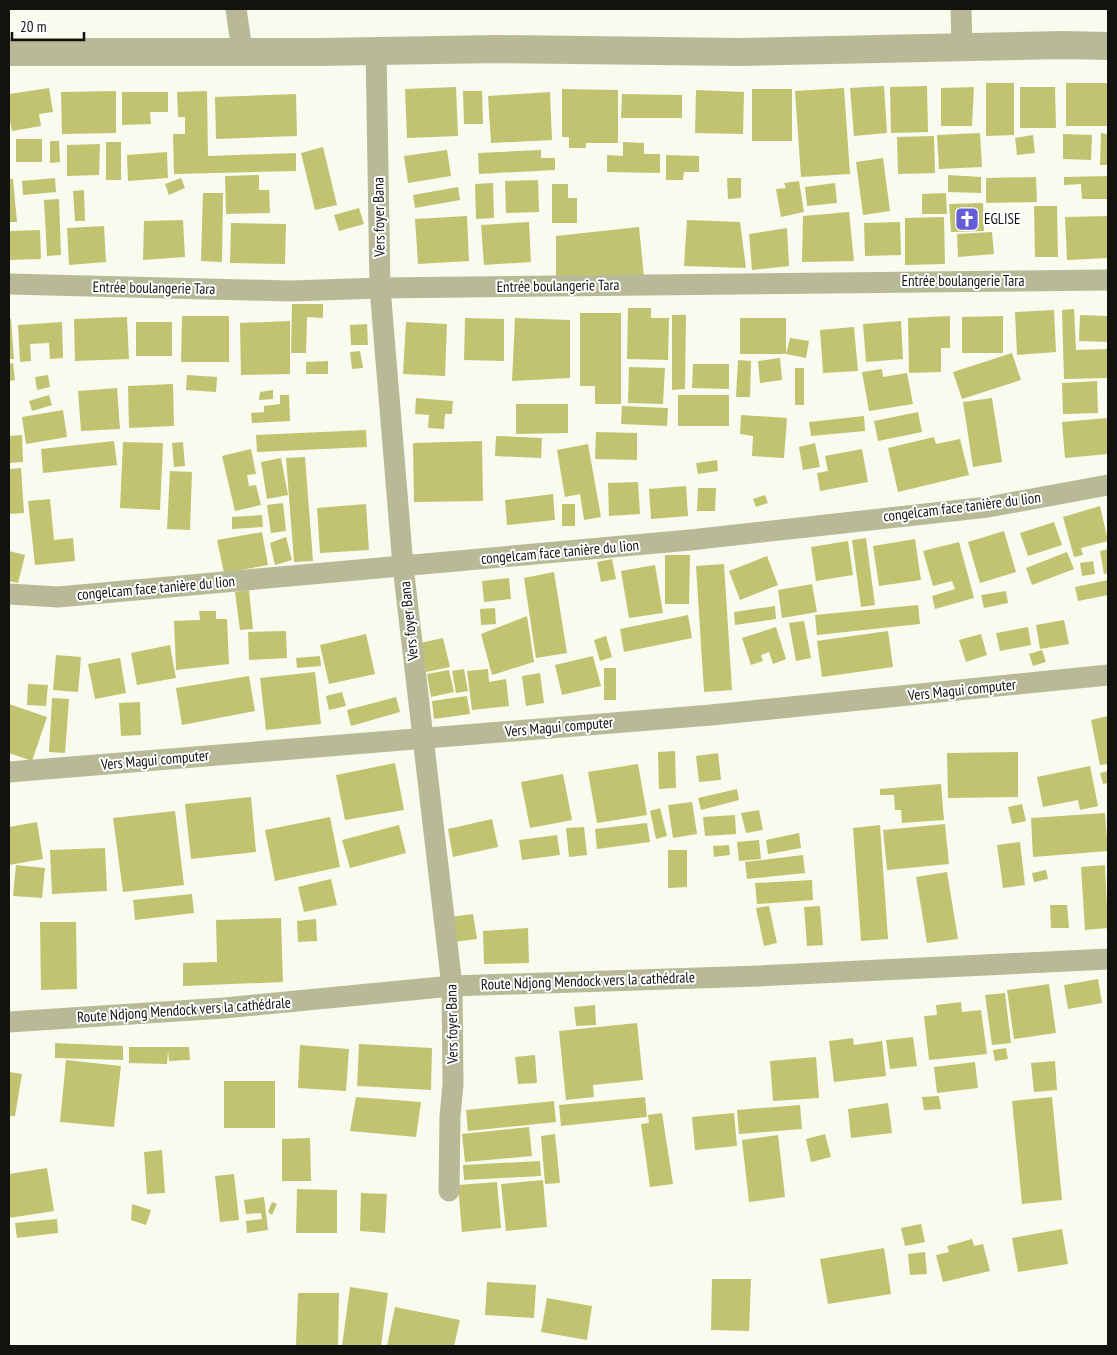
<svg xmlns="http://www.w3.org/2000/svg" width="1117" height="1355" font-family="'PT Sans Narrow',sans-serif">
  <rect width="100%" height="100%" fill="#fafbef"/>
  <g fill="#c1c371">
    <path d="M986 83H1014V135L986 136Z"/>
    <rect x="1066" y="83" width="42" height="43"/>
    <path d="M884 86 887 133 854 136 850 88Z"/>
    <path d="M927 86 928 132 891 133 890 87Z"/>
    <path d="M456 87 458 136 407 138 405 89Z"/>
    <path d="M974 87 972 126H941V88Z"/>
    <path d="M1020 87H1055L1056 128H1020Z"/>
    <path d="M49 88 53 112 39 114 41 126 12 131 9 116V94Z"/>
    <path d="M844 88 850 174 801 177 795 91Z"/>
    <path d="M562 89 618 90V143H586V148H569V137H562Z"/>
    <rect x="752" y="89" width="40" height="52"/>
    <path d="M696 90 744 92 743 134 695 133Z"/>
    <path d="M116 91V133L62 134 61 92Z"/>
    <path d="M207 91 208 156 296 153V171L174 174 173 134H185V117H178L177 92Z"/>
    <path d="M463 91H482L483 124H464Z"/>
    <path d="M122 92H168V112H150L151 124 122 125Z"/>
    <path d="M550 92 552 140 491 143 488 96Z"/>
    <path d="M296 94 297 136 216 139 215 97Z"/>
    <path d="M622 94 682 95V118H621Z"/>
    <path d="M980 133 982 167 939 169 937 135Z"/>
    <path d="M1101 133 1108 134V165H1100Z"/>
    <path d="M1063 134 1092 135 1091 160 1063 159Z"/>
    <path d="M1033 135 1035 153 1017 155 1015 138Z"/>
    <path d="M934 136 935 173 898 174 897 137Z"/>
    <rect x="16" y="139" width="26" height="23"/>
    <path d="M50 141H59L60 162 50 163Z"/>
    <rect x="106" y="142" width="15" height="38"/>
    <path d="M623 142 644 143V154H660V173L607 172V155L623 156Z"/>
    <path d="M100 144 99 175 67 176V145Z"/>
    <path d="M323 147 337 205 315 210 301 153Z"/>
    <path d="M447 150 451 176 408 183 404 156Z"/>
    <path d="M541 150V158H555V170L479 174 478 153Z"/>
    <path d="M167 152 168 178 128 181 127 155Z"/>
    <path d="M666 155 699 156V172H684L683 180H666Z"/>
    <path d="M883 158 890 211 863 215 856 162Z"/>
    <path d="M259 175V190H269L270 213 226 214 225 176Z"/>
    <path d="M948 175 981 177V193L948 192Z"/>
    <path d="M1108 176V199H1082L1081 184 1064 185V177Z"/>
    <path d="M1036 177 1037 202 986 203V178Z"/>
    <path d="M55 178 56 192 23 195 22 181Z"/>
    <path d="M181 178 185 188 169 195 165 184Z"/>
    <path d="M727 178H741V198L728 199Z"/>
    <path d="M9 179H13L17 222H9Z"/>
    <path d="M538 180 539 212 506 213 505 181Z"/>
    <path d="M799 181 804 212 781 217 776 189 786 188 784 183Z"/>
    <path d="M493 183 494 218 476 219 475 184Z"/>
    <path d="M835 183 837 203 807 206 805 187Z"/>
    <path d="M552 184H568V198H577V223H552Z"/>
    <path d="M458 187 460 200 415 208 413 195Z"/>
    <path d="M84 190 85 221H75L73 191Z"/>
    <path d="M203 193H223L222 262 201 261Z"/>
    <path d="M946 193 947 214H922V194Z"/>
    <path d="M59 199 61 255 47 256 44 200Z"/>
    <path d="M983 203 984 231 951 232 949 204Z"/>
    <path d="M1034 206H1057L1058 257H1035Z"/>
    <path d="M359 208 364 224 339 231 334 215Z"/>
    <path d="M849 212 854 261 802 262 803 216Z"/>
    <path d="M467 216 469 261 418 264 415 219Z"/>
    <path d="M1108 216V258L1067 260 1065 217Z"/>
    <path d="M944 217 945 264 905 265V218Z"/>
    <path d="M183 220 185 257 143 260 144 221Z"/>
    <path d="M687 220 740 222 746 268 684 266Z"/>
    <path d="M529 222 531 262 484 265 481 225Z"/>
    <path d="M900 222 901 255 865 256 864 223Z"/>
    <path d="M231 223 286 224 285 264 230 263Z"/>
    <path d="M104 226 106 262 69 265 67 228Z"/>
    <path d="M639 227 644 277 556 279V236Z"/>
    <path d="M787 228 789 266 752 270 749 234Z"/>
    <path d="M40 230 41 259 9 260V231Z"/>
    <path d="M992 232 994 254 958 257 957 234Z"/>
    <path d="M292 304H323V318L307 317 306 353H291Z"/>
    <path d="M628 308H651V318H669L668 360 627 359Z"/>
    <path d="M1074 309 1076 350 1108 349V378L1064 379 1062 310Z"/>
    <path d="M1054 310 1056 352 1017 355 1015 312Z"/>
    <path d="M580 313H621V404H595V386H580Z"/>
    <path d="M672 315H686L685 389 672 390Z"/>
    <path d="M1080 315 1108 316V342L1079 341Z"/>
    <path d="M182 316H229V362H181Z"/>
    <path d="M950 316V348H941V372L909 373 908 318Z"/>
    <path d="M1003 316V353H962V317Z"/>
    <path d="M127 317 129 359 75 361 74 319Z"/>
    <path d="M465 318 504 319V361L464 360Z"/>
    <path d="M515 318 570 320V378L512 381Z"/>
    <rect x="740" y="318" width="46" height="36"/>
    <path d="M9 319H11L14 359H9Z"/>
    <path d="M290 321V374L241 375 240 323Z"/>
    <path d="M901 321 903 359 866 362 863 324Z"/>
    <path d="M62 322 63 358 50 359 49 343 30 344 31 361 20 362 18 325Z"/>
    <rect x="136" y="322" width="36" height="34"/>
    <path d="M406 322 447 324 445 376 403 374Z"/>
    <path d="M367 324 368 345H351L350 325Z"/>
    <path d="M854 327 858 371 823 373 820 330Z"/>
    <path d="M790 338 809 341 806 358 786 354Z"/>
    <path d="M360 351 363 368 352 369 350 352Z"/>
    <path d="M1012 353 1021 380 962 399 953 372Z"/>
    <path d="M780 358 782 380 760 383 758 361Z"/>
    <path d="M738 360 751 361 750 397H736Z"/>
    <path d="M328 361V374H306V362Z"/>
    <path d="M13 363 15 380 9 381V364Z"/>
    <path d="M693 364H729V389L692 388Z"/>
    <path d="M629 367 665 368 663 404 628 403Z"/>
    <rect x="795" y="368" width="9" height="37"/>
    <path d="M882 369 883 377 907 373 913 404 869 411 862 372Z"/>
    <path d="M48 375 50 387 37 390 35 377Z"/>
    <path d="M187 375 217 377 216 392 186 390Z"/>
    <path d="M1097 381 1098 413 1063 414 1062 383Z"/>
    <path d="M173 384 174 426 129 428 128 386Z"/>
    <path d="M117 388 120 429 81 431 78 391Z"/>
    <path d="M273 390V399L259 400 260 392Z"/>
    <path d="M49 395 52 405 32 411 29 401Z"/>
    <path d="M280 395H289L290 421 252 423 251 413 264 412V406L280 404Z"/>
    <rect x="678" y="395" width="51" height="31"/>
    <path d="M416 398 453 401 452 414H445L444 429 428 428 429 415 415 414Z"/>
    <path d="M992 398 1002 462 973 467 963 402Z"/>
    <path d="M516 404H568V433L516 434Z"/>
    <path d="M622 406 668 408 667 426 621 424Z"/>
    <path d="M63 410 67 437 26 444 22 417Z"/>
    <path d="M918 412 922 432 878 441 874 421Z"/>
    <path d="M741 415 787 418 784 458 752 456 753 436 740 434Z"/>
    <path d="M864 416 865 431 811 436 809 422Z"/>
    <path d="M1108 418V454L1065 458 1062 422Z"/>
    <path d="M366 430 367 447 257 452 256 435Z"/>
    <path d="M596 432 637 433V460L595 459Z"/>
    <path d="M22 435 23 462 9 463V436Z"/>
    <path d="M496 436 542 438 541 458 495 456Z"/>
    <path d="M934 437 936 444 960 439 969 475 898 492 888 448Z"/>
    <path d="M114 441 117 465 43 473 41 449Z"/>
    <path d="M482 441 483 501 414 502 413 443Z"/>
    <path d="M123 442 163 443 160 510 120 508Z"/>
    <path d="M183 442 185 466 174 467 172 443Z"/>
    <path d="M815 443 820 467 803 470 799 447Z"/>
    <path d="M588 444 601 517 584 520 580 494 565 497 557 450Z"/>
    <path d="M251 449 256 474 247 475 249 486 256 485 261 505 235 511 222 456Z"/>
    <path d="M862 449 868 482 820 491 817 473 828 471 825 456Z"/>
    <path d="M305 457 313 561 294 562 286 458Z"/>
    <path d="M281 458 288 495 267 499 261 462Z"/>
    <path d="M717 460 718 471 698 474 696 463Z"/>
    <path d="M21 468 24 513 9 514V469Z"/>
    <path d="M170 471 192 472 190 530 167 529Z"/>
    <path d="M638 482 640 514 609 516 608 483Z"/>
    <path d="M686 486 688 516 651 519 649 489Z"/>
    <path d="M698 488H716L715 511H697Z"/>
    <path d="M553 494 555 520 507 525 505 500Z"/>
    <path d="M765 495 768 503 756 507 753 499Z"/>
    <path d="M50 499 54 540 73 538 75 561 35 565 28 501Z"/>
    <path d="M283 503 286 531 271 533 267 505Z"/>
    <path d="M366 504 369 550 320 553 317 508Z"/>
    <rect x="562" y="504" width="13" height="22"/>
    <path d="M1100 506 1108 541 1081 548 1083 555 1074 557 1063 517Z"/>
    <path d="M262 515 263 527 232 529V517Z"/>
    <path d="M1054 522 1062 545 1028 556 1020 533Z"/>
    <path d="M1004 531 1016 572 980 583 968 542Z"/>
    <path d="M262 532 268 565 224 573 217 540Z"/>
    <path d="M286 537 292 560 275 565 270 543Z"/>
    <path d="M866 538 875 605 861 607 852 540Z"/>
    <path d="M915 539 921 580 879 586 873 546Z"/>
    <path d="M848 541 853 575 816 581 811 547Z"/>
    <path d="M959 542 974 598 935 609 932 596 955 589 952 581 933 586 923 551Z"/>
    <path d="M1108 549V573L1104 574 1100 551Z"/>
    <path d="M9 551 25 555 18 583 9 581Z"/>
    <path d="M1067 552 1074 569 1032 585 1026 568Z"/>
    <path d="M665 555H690L689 604H665Z"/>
    <path d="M767 556 778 585 740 600 729 571Z"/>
    <path d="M612 559 616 579 601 582 597 562Z"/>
    <path d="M1093 561 1095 574 1082 576 1080 563Z"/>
    <path d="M724 564 732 690 704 692 696 566Z"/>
    <path d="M655 565 663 613 629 618 621 571Z"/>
    <path d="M554 572 567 653 536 658 524 578Z"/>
    <path d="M509 578 511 599 484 602 482 581Z"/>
    <path d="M1108 580V595L1078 601 1075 587Z"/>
    <path d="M812 584 817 612 782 618 778 590Z"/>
    <path d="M249 590 253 629 240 630 235 592Z"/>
    <path d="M1006 591 1008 603 984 608 981 595Z"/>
    <path d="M918 605 920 624 817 635 815 615Z"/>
    <path d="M775 606 776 619 735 625 734 612Z"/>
    <path d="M495 608 496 624 481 625 480 609Z"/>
    <path d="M199 611H216V619H227L229 664 176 670 174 621 200 620Z"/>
    <path d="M688 615 692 638 624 652 620 629Z"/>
    <path d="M527 616 534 662 492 675 481 634Z"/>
    <path d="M1064 620 1069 644 1040 649 1036 625Z"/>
    <path d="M804 621 811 658 796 661 789 623Z"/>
    <path d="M776 627 786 659 773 664 769 652 761 655 763 661 751 665 742 638Z"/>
    <path d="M1028 627 1031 645 1000 651 996 633Z"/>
    <path d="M286 631 287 658 249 660 248 632Z"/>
    <path d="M888 631 893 667 822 677 817 641Z"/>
    <path d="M366 634 375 674 329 684 320 645Z"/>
    <path d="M981 634 987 655 966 662 959 640Z"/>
    <path d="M606 636 612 657 600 661 594 640Z"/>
    <path d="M443 638 450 667 426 672 420 643Z"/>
    <path d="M170 645 176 678 137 685 131 653Z"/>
    <path d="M1042 650 1046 662 1033 666 1029 654Z"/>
    <path d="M56 655 81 657 78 692 53 690Z"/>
    <path d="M320 656 321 666 297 668 296 658Z"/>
    <path d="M593 656 601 686 562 695 555 665Z"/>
    <path d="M120 658 126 693 95 699 88 664Z"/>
    <rect x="604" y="668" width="12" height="32"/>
    <path d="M464 669 468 691 456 693 452 671Z"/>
    <path d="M488 669 489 682 506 679 509 706 472 710 467 671Z"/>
    <path d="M449 670 454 692 431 697 427 674Z"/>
    <path d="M315 672 321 724 266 730 260 678Z"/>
    <path d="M540 673 544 703 526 706 522 676Z"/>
    <path d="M249 676 255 711 182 725 176 688Z"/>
    <path d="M28 684 48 685 46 706 27 705Z"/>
    <path d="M342 692 346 706 329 710 326 696Z"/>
    <path d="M467 696 470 714 434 719 432 701Z"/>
    <path d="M396 697 400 712 351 726 347 710Z"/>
    <path d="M52 698 69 699 65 753 49 752Z"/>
    <path d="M140 702 141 735 121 736 119 703Z"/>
    <path d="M9 704 47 717 32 761 9 753Z"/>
    <path d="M1108 716V764L1100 765 1091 720Z"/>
    <path d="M675 751 676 788 659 789 658 752Z"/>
    <path d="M1018 752V797L948 798 947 753Z"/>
    <path d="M718 753 721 780 699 782 696 756Z"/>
    <path d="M395 763 404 810 345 820 336 775Z"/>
    <path d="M638 764 647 815 597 823 588 772Z"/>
    <path d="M1090 766 1098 806 1080 810 1078 800 1043 807 1037 777Z"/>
    <path d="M1108 771V783L1103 784 1100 773Z"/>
    <path d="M563 774 572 820 530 828 521 782Z"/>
    <path d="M941 784 944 820 902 823 901 810H895L894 795H880V789Z"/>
    <path d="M737 789 739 800 701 810 698 798Z"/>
    <path d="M251 797 256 852 191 859 185 804Z"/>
    <path d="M692 802 697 834 673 838 668 805Z"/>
    <path d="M1022 804 1026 821 1012 824 1008 807Z"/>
    <path d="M660 808 667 836 656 839 650 811Z"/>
    <path d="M759 810 763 830 746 833 741 813Z"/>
    <path d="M175 811 184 885 123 892 113 818Z"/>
    <path d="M1105 813 1108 851 1033 857 1031 818Z"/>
    <path d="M735 815 736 834 705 836 703 817Z"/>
    <path d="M330 817 340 867 275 881 265 830Z"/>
    <path d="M492 819 498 847 453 857 448 829Z"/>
    <path d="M37 822 43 859 9 865V827Z"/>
    <path d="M647 823 650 842 597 849 595 829Z"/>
    <path d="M945 824 949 864 887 870 883 830Z"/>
    <path d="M399 825 406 853 350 868 342 840Z"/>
    <path d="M880 825 888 939 861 941 853 828Z"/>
    <path d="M584 827 587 855 569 857 566 828Z"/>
    <path d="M799 833 801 848 768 854 766 840Z"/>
    <path d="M557 835 560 855 522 860 519 840Z"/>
    <path d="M759 840 761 859 739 861 737 842Z"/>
    <path d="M1020 842 1025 885 1003 888 997 845Z"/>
    <path d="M729 845 730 855 714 857 713 846Z"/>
    <path d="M105 848 107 891 52 894 50 850Z"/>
    <path d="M668 850H687V887L668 888Z"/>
    <path d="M803 855 805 873 747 879 745 862Z"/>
    <path d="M16 865 45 868 42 898 13 896Z"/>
    <path d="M1105 865 1108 928 1085 930 1081 867Z"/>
    <path d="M1046 870 1048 879 1034 882 1032 873Z"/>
    <path d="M947 872 958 939 927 943 916 877Z"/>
    <path d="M331 879 337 905 304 912 298 887Z"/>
    <path d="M812 880 813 900 757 904 755 883Z"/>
    <path d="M192 894 194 913 135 920 133 900Z"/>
    <path d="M1050 905H1067L1069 928H1051Z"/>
    <path d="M769 906 777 943 764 946 756 908Z"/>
    <path d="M820 906 823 945 807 946 804 907Z"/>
    <path d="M473 914 477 939 453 942 450 917Z"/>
    <path d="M281 918 283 982 183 986V963L217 962 216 920Z"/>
    <path d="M316 919 317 941 298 942 297 921Z"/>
    <path d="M40 922H76L77 989 41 990Z"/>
    <path d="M528 928 529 963 484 964 483 931Z"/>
    <path d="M1098 979 1102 1003 1068 1009 1064 985Z"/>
    <path d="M1049 984 1056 1033 1014 1039 1007 990Z"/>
    <path d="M1005 993 1011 1043 992 1045 985 995Z"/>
    <path d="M961 1002 962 1012 981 1010 987 1054 929 1060 924 1016 937 1015 936 1005Z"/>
    <path d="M595 1005 596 1025 576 1026 574 1007Z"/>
    <path d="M637 1023 643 1080 593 1085 594 1097 566 1100 559 1031Z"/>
    <path d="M913 1037 917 1066 890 1069 886 1040Z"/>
    <path d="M853 1038 854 1045 882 1041 886 1076 834 1082 829 1041Z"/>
    <path d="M55 1043 123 1046V1060L55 1058Z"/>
    <path d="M359 1044 432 1048 431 1090 357 1086Z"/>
    <path d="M300 1045 349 1049 346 1091 298 1088Z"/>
    <path d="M129 1047H189L190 1060 169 1061 168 1051 167 1064 129 1063Z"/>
    <path d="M1006 1048 1008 1059 995 1061 993 1050Z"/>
    <path d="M535 1055 537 1083 518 1084 515 1057Z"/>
    <path d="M816 1057 819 1098 773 1101 770 1061Z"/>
    <path d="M66 1060 121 1066 114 1127 60 1122Z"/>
    <path d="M1055 1061 1057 1090 1034 1092 1031 1063Z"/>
    <path d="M975 1062 978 1088 937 1093 934 1067Z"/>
    <path d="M9 1072 22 1074 15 1116H9Z"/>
    <rect x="224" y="1081" width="51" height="47"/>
    <path d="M939 1096 941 1109 924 1110 922 1097Z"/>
    <path d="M356 1097 421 1102 416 1137 350 1131Z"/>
    <path d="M645 1097 647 1117 561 1126 559 1105Z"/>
    <path d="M1052 1097 1062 1200 1022 1204 1012 1101Z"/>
    <path d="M554 1101 556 1122 468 1131 466 1110Z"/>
    <path d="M888 1103 892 1133 851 1138 848 1109Z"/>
    <path d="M800 1105 802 1129 739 1134 737 1110Z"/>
    <path d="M662 1113 673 1184 650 1187 641 1124 649 1123 648 1115Z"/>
    <path d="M734 1113 737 1146 695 1150 692 1117Z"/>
    <path d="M529 1127 532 1156 465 1162 462 1134Z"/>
    <path d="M555 1134 560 1183 545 1184 541 1136Z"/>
    <path d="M825 1134 831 1157 811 1162 806 1139Z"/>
    <path d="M778 1135 785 1197 749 1202 742 1140Z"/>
    <path d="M310 1138 311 1181H282V1139Z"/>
    <path d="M162 1150 165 1193 147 1194 144 1152Z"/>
    <path d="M540 1161 541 1176 464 1180 463 1165Z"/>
    <path d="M47 1168 54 1211 9 1218V1174Z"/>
    <path d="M234 1174 239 1220 220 1222 215 1176Z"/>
    <path d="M543 1180 547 1227 506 1231 501 1184Z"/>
    <path d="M497 1182 501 1228 462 1232 458 1185Z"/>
    <path d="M297 1189 337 1190V1233H296Z"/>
    <path d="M361 1193 387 1194 385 1233 360 1231Z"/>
    <path d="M264 1197 268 1230 247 1233 246 1221 262 1219 261 1213 246 1214 244 1200Z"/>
    <path d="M272 1202 277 1204 272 1215 268 1212Z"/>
    <path d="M132 1204 151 1210 146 1225 131 1220Z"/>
    <path d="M57 1219 58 1233 17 1238 15 1223Z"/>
    <path d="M921 1224 925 1242 905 1246 901 1228Z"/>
    <path d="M1062 1229 1068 1264 1018 1272 1012 1238Z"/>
    <path d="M972 1239 974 1246 983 1244 990 1271 943 1282 936 1255 949 1252 947 1246Z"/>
    <path d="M884 1248 891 1294 828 1304 820 1259Z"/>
    <path d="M925 1252 927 1274 910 1275 908 1254Z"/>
    <path d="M712 1279H751L749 1331 711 1330Z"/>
    <path d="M487 1282 536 1285 534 1318 485 1315Z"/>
    <path d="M350 1287 388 1293 381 1346H342Z"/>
    <path d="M298 1293H339L338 1346 296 1345Z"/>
    <path d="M547 1298 592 1306 587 1340 541 1332Z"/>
    <path d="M395 1307 460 1320 454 1346H387Z"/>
  </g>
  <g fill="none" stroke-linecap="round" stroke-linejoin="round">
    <g stroke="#b8ba97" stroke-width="21">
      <path d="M236 9 242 50"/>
      <path d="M961 9 962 47"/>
      <path d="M376 49 380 288 403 566 452 986 453 1084 450 1116 449 1191"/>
      <path d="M9 284 290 291 380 288 1108 280"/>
      <path d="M9 594 58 597 690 540 988 507 1108 485"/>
      <path d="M9 772 711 715 1108 675"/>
      <path d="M9 1022 224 1008 452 986 759 976 1108 959"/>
    </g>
    <path stroke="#b8ba97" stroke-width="28" d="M9 52H319L498 49 740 52 1062 45 1108 46"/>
  </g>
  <defs>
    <g id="church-square" transform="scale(1.25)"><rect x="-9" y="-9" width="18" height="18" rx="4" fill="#645dd6" stroke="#fff"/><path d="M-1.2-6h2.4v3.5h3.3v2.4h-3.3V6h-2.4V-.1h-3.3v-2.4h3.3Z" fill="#fff"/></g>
  </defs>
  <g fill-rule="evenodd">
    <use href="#church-square" x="967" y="219"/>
  </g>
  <g text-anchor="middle" stroke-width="4" stroke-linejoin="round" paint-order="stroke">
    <g font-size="15" fill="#12130f" stroke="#fff">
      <text transform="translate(379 217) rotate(-91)" y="5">Vers foyer Bana</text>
      <text x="963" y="286">Entrée boulangerie Tara</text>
      <text transform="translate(558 286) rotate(-1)" y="5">Entrée boulangerie Tara</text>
      <text transform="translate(154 288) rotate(1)" y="5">Entrée boulangerie Tara</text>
      <text transform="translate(962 507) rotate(-7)" y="5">congelcam face tanière du lion</text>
      <text transform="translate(560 552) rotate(-5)" y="5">congelcam face tanière du lion</text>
      <text transform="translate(156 588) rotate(-5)" y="5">congelcam face tanière du lion</text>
      <text transform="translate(409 621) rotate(-96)" y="5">Vers foyer Bana</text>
      <text transform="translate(962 690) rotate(-6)" y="5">Vers Magui computer</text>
      <text transform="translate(559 727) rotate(-5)" y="5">Vers Magui computer</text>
      <text transform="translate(155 760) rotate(-5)" y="5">Vers Magui computer</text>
      <text transform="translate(588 981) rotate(-2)" y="5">Route Ndjong Mendock vers la cathédrale</text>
      <text transform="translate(184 1010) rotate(-4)" y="5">Route Ndjong Mendock vers la cathédrale</text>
      <text transform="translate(452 1024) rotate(-91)" y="5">Vers foyer Bana</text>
    </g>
    <g font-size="15" fill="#12130f" stroke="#fff" text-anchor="start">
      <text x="984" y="224">EGLISE</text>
    </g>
  </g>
  <rect width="1117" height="1355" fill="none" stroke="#12130f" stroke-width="20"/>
  <path d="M12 32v8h72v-8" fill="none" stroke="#12130f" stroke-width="2.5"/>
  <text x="20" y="32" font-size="15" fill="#12130f" stroke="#ffffff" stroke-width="4" paint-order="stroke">20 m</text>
</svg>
